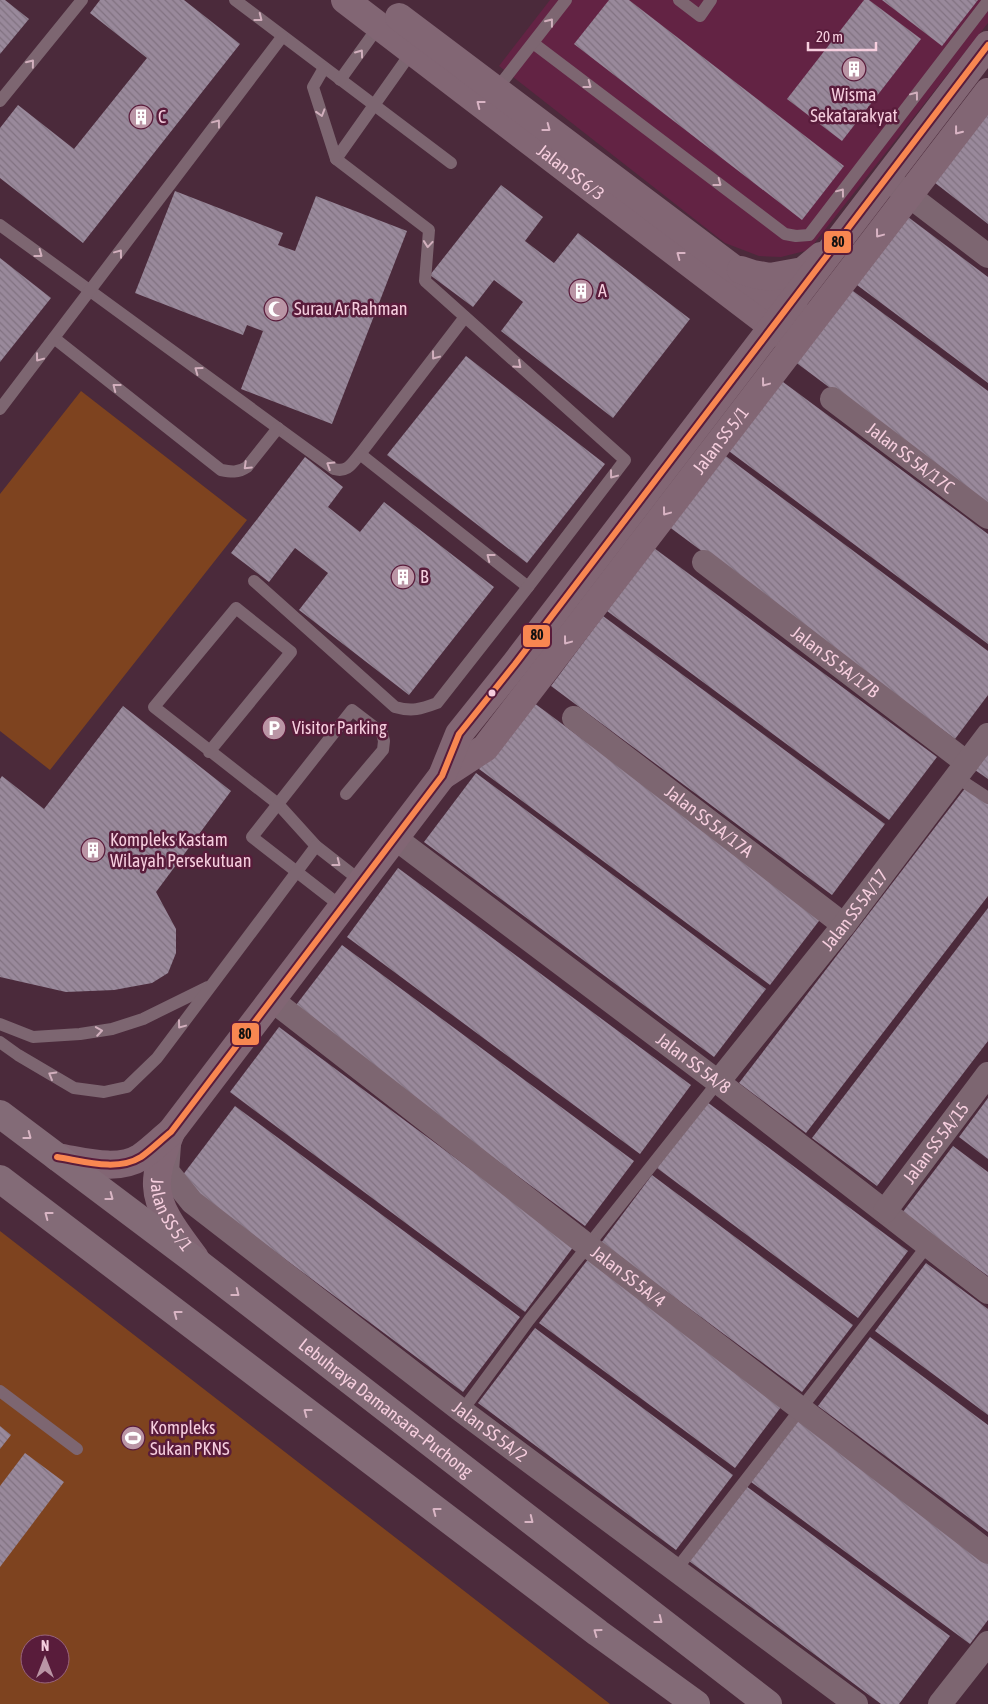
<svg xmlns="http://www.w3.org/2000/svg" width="988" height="1704" font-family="'Asap Condensed',sans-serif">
  <defs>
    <pattern id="building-back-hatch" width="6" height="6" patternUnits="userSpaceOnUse" patternTransform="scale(1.25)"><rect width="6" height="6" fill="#99899b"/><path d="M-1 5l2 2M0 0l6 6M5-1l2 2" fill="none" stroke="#817281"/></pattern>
  </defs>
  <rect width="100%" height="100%" fill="#4b2a3b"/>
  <path fill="#632344" d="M550 0H988V23L809 250 781 257 759 256 725 243 499 66Z"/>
  <g fill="#7e431f" fill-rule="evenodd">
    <path d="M81 391 247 520 50 770 0 731V494Z"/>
    <path d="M0 1231 610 1704H0ZM30 1644H60V1674H30Z"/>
  </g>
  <g fill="url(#building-back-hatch)">
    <path d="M0 0H5L29 19 0 54Z"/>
    <path d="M100 0H184L240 44 83 243 0 178V128L18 105 74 149 147 58 90 13Z"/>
    <path d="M609 0H629L844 166 802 220 574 44Z"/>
    <path d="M864 0H869L921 39 842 141 787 99Z"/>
    <path d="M882 0H978L942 46Z"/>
    <path d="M988 106V224L930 179Z"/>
    <path d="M501 185 543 217 525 241 554 263 578 233 690 319 613 418 501 331 523 302 494 280 473 307 430 275Z"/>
    <path d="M175 191 283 233 278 245 295 251 316 196 407 231 332 424 241 389 263 331 247 325 243 335 135 293Z"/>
    <path d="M904 214 988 277V383L853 282Z"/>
    <path d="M0 258 51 298 0 362Z"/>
    <path d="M849 288 988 391V506L794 361Z"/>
    <path d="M466 356 605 464 527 563 387 455Z"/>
    <path d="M779 379 988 534V644L726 449Z"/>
    <path d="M723 454 988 651V695L955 739 668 526Z"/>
    <path d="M305 457 343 487 328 507 360 532 384 502 494 587 409 695 299 610 328 573 295 548 269 582 231 553Z"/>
    <path d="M654 548 937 757 889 820 607 611Z"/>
    <path d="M603 616 885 824 832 895 551 686Z"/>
    <path d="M530 700 822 917 770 985 479 769Z"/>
    <path d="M123 706 231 791 156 892 176 929V953L168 973 152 983 114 990 66 992 0 977V779L2 776 44 809Z"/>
    <path d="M988 754V779L975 770Z"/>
    <path d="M476 773 766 989 714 1057 424 842Z"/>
    <path d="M966 787 988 804V896L806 1133 739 1083Z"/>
    <path d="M398 868 691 1085 640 1154 347 937Z"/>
    <path d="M988 908V1041L877 1186 812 1138Z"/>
    <path d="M342 945 634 1161 585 1226 293 1009Z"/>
    <path d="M279 1027 574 1246 525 1312 230 1092Z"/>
    <path d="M988 1098V1159L959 1137Z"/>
    <path d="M707 1102 908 1251 858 1318 657 1168Z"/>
    <path d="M235 1106 520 1317 463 1392 179 1180Z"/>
    <path d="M953 1146 988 1172V1276L902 1213Z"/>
    <path d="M652 1175 853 1325 802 1392 601 1243Z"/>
    <path d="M589 1258 784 1403 735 1468 539 1323Z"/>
    <path d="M926 1263 988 1309V1415L875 1331Z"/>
    <path d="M535 1328 733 1475 676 1550 478 1403Z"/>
    <path d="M870 1337 988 1425V1532L818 1406Z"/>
    <path d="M800 1417 988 1557V1620L970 1644 751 1482Z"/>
    <path d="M0 1426 11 1435 0 1449Z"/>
    <path d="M25 1453 64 1482 0 1567V1486Z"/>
    <path d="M746 1486 950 1636 899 1704H881L689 1561Z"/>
  </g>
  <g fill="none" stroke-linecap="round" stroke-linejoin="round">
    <g stroke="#7d6671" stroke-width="12">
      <path d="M235 0 451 163"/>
      <path d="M679 0 700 16 711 0"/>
      <path d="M533 43 785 234 796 236 809 235 988 1"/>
      <path d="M340 80 381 23"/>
      <path d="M496 90 566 0"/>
      <path d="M0 101 82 0"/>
      <path d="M336 159 413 50"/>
      <path d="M0 225 334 469C348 473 352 463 360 454L465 317"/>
      <path d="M54 338 221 470C231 472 238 473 247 467L278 428"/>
      <path d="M0 409 282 37"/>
      <path d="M360 454 528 587"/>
      <path d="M254 581 395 707C412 712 421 709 437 703L528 587 625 460 425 281 429 230 336 159 313 87 324 68"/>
      <path d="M209 752 291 652 236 608 154 707 278 804 316 846 362 882"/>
      <path d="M956 777 988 798"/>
      <path d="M342 907 252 837 352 710 382 733 384 741 383 750 346 794"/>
      <path d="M0 1024 33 1037 80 1034 112 1029 143 1019 208 987"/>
      <path d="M0 1042 18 1055 74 1088 104 1092 127 1087 157 1058 316 846"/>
      <path d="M0 1391 77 1449"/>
      <path d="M462 1411 529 1320 718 1082"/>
      <path d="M675 1571 927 1246"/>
    </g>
    <g stroke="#7d6671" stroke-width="24">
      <path d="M894 184 988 256"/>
      <path id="s1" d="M832 399 988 517"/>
      <path id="s2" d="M704 562 967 763"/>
      <path id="s3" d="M574 718 844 925"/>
      <path id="s4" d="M395 838 718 1082 988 1292"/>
      <path id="s5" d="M272 1000 588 1246 988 1552"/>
      <path id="s6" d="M718 1082 844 925 988 735"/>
      <path id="s7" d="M169 1145 167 1171 192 1202 462 1411 856 1704"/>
      <path id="s8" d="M885 1211 988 1074"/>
      <path d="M940 1704 988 1643"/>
    </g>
    <g stroke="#826674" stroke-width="28">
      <path id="s9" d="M345 0 786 337"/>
      <path d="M399 17 730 266 801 317"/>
      <path d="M741 270 753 274 770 277 803 271 821 256"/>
      <path id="s10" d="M442 776 485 748 988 92"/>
      <path id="s11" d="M171 1132C165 1149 156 1168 157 1186 158 1212 180 1237 195 1258"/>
      <path d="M57 1157C83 1161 117 1172 141 1157 151 1150 161 1140 171 1132L442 776 459 734 515 664 988 45"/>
    </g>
    <g stroke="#836b77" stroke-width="28">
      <path id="s12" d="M0 1114 198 1263 768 1704"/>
      <path d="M0 1179 598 1633 696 1704"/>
    </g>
    <g stroke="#591c3b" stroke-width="10">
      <path id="bus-1" d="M57 1157C83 1161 117 1172 141 1157 151 1150 161 1140 171 1132L442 776 459 734 515 664 988 45"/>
    </g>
    <use href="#bus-1" stroke="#f88751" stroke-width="6"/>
  </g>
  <defs><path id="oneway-chevron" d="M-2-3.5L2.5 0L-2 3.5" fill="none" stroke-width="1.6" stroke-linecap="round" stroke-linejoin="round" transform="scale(1.25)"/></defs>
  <g stroke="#d2afbd">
    <use href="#oneway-chevron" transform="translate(259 18) rotate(38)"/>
    <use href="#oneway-chevron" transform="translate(550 22) rotate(-52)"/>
    <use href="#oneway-chevron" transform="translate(360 53) rotate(-54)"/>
    <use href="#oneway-chevron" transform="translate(31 63) rotate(-51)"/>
    <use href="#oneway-chevron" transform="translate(588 85) rotate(37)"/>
    <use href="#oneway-chevron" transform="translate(915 95) rotate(-53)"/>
    <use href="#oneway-chevron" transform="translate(321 113) rotate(73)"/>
    <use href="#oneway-chevron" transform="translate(217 123) rotate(-53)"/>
    <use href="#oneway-chevron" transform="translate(718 183) rotate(37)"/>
    <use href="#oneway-chevron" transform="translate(841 192) rotate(-53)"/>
    <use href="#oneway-chevron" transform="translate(428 244) rotate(95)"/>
    <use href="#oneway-chevron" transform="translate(119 253) rotate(-53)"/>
    <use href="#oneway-chevron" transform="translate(39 254) rotate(37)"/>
    <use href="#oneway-chevron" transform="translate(435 356) rotate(127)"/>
    <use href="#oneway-chevron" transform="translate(39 358) rotate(127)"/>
    <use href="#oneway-chevron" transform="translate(518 365) rotate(42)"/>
    <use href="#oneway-chevron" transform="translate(198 370) rotate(-144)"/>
    <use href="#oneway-chevron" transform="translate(116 387) rotate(-142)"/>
    <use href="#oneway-chevron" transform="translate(330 465) rotate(-148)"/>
    <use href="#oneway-chevron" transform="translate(247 466) rotate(136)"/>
    <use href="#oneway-chevron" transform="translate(613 475) rotate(127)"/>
    <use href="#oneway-chevron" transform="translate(490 557) rotate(-142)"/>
    <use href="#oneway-chevron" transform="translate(337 863) rotate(38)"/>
    <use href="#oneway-chevron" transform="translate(181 1025) rotate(127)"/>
    <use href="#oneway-chevron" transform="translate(99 1031) rotate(-9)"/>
    <use href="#oneway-chevron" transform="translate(52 1075) rotate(-150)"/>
  </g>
  <g stroke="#d9b4c4">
    <use href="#oneway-chevron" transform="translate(480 104) rotate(-142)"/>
    <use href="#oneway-chevron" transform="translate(547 128) rotate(37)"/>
    <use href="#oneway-chevron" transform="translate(958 131) rotate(128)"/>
    <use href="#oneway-chevron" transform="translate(879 234) rotate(127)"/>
    <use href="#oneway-chevron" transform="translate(680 255) rotate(-143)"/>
    <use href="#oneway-chevron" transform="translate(765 383) rotate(127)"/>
    <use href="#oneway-chevron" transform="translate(666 512) rotate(127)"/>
    <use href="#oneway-chevron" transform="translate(567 641) rotate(127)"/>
  </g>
  <g stroke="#d9b5c4">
    <use href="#oneway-chevron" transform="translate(28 1136) rotate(37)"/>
    <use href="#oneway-chevron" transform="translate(110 1197) rotate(37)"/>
    <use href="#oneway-chevron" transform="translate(48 1215) rotate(-143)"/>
    <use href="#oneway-chevron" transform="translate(236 1293) rotate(38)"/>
    <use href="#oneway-chevron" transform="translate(177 1314) rotate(-143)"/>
    <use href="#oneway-chevron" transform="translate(307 1412) rotate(-143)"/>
    <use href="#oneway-chevron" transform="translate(436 1511) rotate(-143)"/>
    <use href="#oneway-chevron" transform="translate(530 1520) rotate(38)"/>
    <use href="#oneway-chevron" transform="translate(659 1620) rotate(38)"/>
    <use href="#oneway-chevron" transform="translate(597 1632) rotate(-144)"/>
  </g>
  <defs>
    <g id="building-disc" transform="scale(1.25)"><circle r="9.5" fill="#ba95a5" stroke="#591c3b"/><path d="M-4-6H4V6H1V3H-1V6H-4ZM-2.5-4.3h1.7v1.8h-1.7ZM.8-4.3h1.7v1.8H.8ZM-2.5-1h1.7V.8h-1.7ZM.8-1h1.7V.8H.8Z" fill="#fff"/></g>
    <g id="mosque-disc" transform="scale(1.25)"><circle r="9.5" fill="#ba95a5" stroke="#591c3b"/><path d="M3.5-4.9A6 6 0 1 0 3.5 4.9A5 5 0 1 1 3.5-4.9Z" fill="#fff"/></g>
    <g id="parking-disc" transform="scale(1.25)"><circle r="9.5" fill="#ba95a5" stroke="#591c3b"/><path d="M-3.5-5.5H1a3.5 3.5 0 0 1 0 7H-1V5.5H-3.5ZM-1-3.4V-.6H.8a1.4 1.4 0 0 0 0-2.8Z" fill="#fff"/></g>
    <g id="stadium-disc" transform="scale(1.25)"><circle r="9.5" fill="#ba95a5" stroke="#591c3b"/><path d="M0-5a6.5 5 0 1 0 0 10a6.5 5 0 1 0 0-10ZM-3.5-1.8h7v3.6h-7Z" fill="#fff"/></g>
  </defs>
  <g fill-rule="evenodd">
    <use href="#building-disc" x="854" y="69"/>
    <use href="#building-disc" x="141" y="117"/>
    <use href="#building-disc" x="581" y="291"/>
    <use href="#mosque-disc" x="276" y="309"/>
    <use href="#building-disc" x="403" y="577"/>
    <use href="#parking-disc" x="274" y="728"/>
    <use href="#building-disc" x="93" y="850"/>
    <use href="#stadium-disc" x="133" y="1438"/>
  </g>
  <circle fill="#f6cede" stroke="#591c3b" stroke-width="2" cx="492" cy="693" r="4.5"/>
  <g text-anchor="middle" stroke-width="5" stroke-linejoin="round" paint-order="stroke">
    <g font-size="18" fill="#f6cede" stroke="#591c3b" text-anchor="start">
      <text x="854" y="101" text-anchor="middle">Wisma<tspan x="854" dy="21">Sekatarakyat</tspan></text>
      <text x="158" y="123">C</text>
      <text x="598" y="297">A</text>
      <text x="294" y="315">Surau Ar Rahman</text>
      <text x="420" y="583">B</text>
      <text x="292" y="734">Visitor Parking</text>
      <text x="110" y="846">Kompleks Kastam<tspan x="110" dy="21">Wilayah Persekutuan</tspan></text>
      <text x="150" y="1434">Kompleks<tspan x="150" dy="21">Sukan PKNS</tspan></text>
    </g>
    <g font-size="18" fill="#f6cede" stroke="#591c3b">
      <text dy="6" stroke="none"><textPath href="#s9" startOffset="284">Jalan SS 6/3</textPath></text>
      <text dy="6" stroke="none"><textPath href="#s10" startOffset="439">Jalan SS 5/1</textPath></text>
      <text dy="6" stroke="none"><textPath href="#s1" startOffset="98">Jalan SS 5A/17C</textPath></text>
      <text dy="6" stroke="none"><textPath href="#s2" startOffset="165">Jalan SS 5A/17B</textPath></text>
      <text dy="6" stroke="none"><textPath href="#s3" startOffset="170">Jalan SS 5A/17A</textPath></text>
      <text dy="6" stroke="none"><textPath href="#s6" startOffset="220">Jalan SS 5A/17</textPath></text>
      <text dy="6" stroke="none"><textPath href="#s4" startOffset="374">Jalan SS 5A/8</textPath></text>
      <text dy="6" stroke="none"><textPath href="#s8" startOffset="85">Jalan SS 5A/15</textPath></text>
      <text dy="6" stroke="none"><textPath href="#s11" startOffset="88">Jalan SS 5/1</textPath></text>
      <text dy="6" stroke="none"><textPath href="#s5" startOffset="451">Jalan SS 5A/4</textPath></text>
      <text dy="6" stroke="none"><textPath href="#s12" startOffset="485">Lebuhraya Damansara–Puchong</textPath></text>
      <text dy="6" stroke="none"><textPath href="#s7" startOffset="442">Jalan SS 5A/2</textPath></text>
    </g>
  </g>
  <g stroke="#591c3b" stroke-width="2">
    <rect x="823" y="230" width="29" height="24" rx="5" fill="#f88751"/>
    <rect x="522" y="624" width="29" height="24" rx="5" fill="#f88751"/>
    <rect x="231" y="1022" width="29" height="24" rx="5" fill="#f88751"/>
  </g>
  <g font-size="14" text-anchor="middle" font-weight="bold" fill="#111">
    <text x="838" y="247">80</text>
    <text x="537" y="640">80</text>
    <text x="245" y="1039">80</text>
  </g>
  <g transform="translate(45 1659)"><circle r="24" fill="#591c3b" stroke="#98637c"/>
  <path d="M0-4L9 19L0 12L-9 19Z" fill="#ba95a5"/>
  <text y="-8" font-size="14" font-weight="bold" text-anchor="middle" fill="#f6cede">N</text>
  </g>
  <path d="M808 42v8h68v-8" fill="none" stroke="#f6cede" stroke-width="2.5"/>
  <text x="816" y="42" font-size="15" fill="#f6cede" stroke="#591c3b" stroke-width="4" paint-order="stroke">20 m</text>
</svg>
